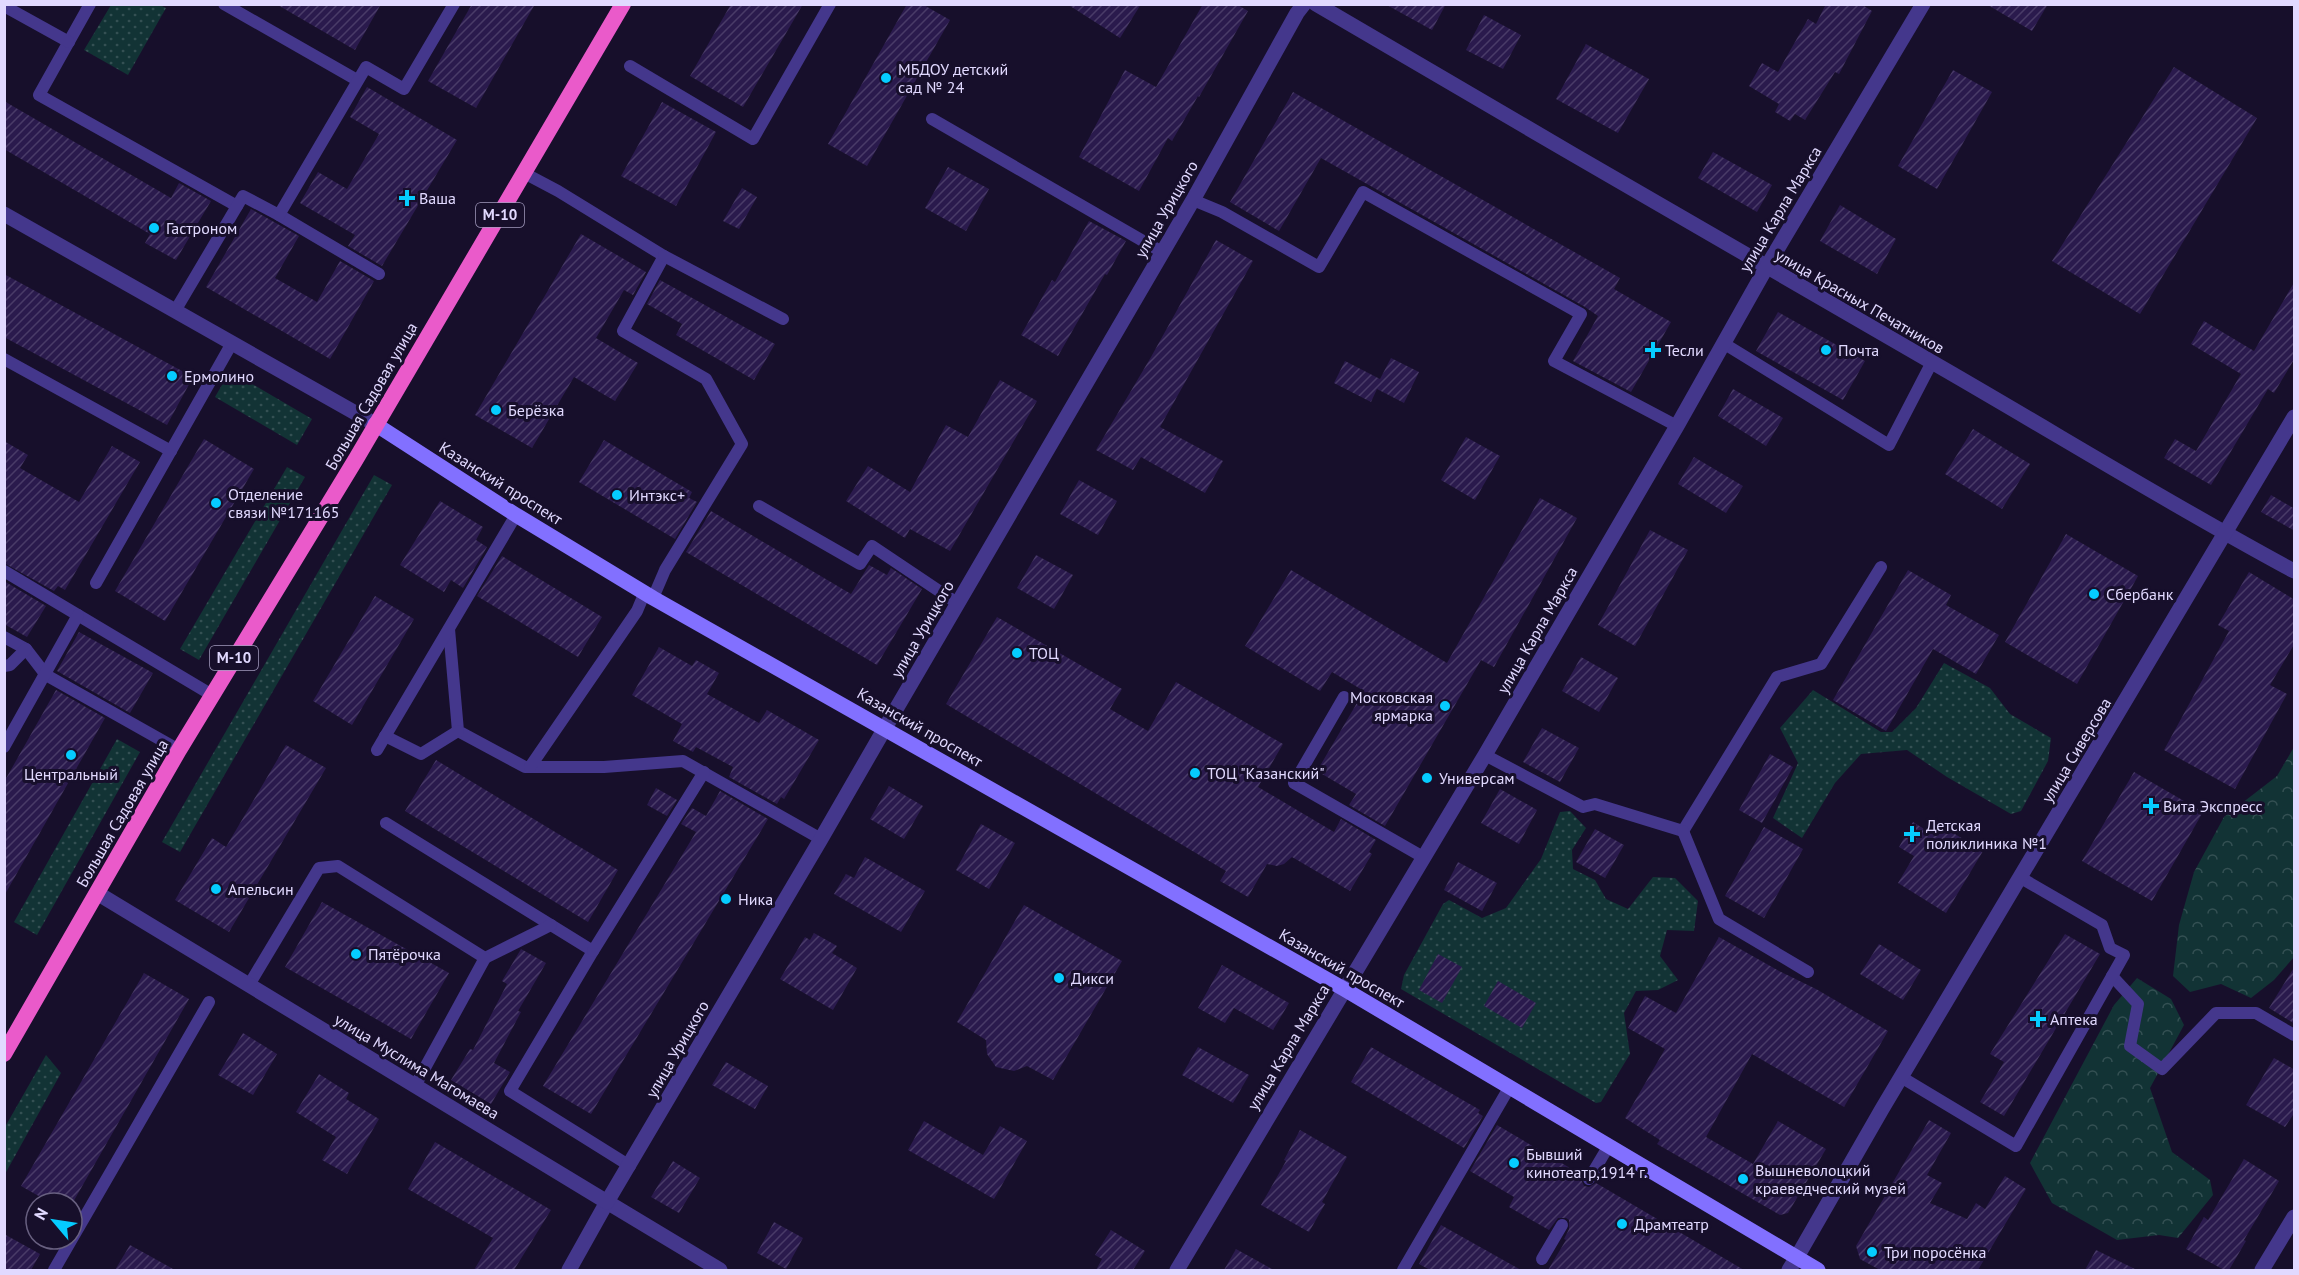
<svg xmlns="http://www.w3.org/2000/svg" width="2299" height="1275" font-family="'PT Sans',sans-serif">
  <defs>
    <pattern id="grass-dots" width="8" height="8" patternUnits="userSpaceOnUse" patternTransform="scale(1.5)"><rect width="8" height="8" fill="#123335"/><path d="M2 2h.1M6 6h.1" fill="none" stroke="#345053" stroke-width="1.8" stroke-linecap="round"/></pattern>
    <pattern id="forest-crowns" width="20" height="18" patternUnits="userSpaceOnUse" patternTransform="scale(1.5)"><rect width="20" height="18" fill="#123335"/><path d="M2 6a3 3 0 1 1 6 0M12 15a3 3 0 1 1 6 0" fill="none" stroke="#345053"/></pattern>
    <pattern id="building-hatch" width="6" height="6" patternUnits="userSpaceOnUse" patternTransform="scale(1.5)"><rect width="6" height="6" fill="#2a1a4d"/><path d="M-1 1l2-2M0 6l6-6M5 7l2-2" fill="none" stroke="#493b68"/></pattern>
  </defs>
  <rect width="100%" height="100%" fill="#170f2b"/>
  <g fill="url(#grass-dots)">
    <path d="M111 5H160L166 8 128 75 84 50Z"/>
    <path d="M230 371 312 419 297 445 215 397Z"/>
    <path d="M287 467 305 477 199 660 180 649Z"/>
    <path d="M374 475 392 485 180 852 162 842Z"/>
    <path d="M1944 663 1990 688 2010 714 2051 738 2048 761 2021 811 2011 814 1947 777 1907 750 1861 754 1835 783 1802 838 1773 818 1798 763 1780 728 1813 690 1881 732H1892L1916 708Z"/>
    <path d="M117 739 140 752 37 935 14 922Z"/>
    <path d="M1570 811 1586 828 1572 850 1573 869 1595 880 1606 899 1628 909 1653 877 1675 878 1698 901 1694 931 1667 930 1660 956 1678 980 1658 990 1636 991 1624 1013 1630 1054 1601 1102 1596 1103 1401 989 1404 975 1443 904 1449 900 1482 918 1506 908 1541 859 1560 812Z"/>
    <path d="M46 1055 61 1073 5 1174V1127Z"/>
  </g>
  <g fill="url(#forest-crowns)">
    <path d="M2294 747V957L2274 980 2251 998 2221 984 2190 992 2173 976 2179 925 2194 872 2224 817 2277 776Z"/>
    <path d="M2137 978 2171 999 2184 1025 2150 1088 2172 1152 2210 1180 2213 1195 2178 1238 2159 1235 2117 1240 2052 1203 2030 1163 2114 1005Z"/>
  </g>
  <g fill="url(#building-hatch)">
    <path d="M276 4H381L355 50Z"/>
    <path d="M472 4H535L476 108 428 81Z"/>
    <path d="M731 4H803L743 107 690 76Z"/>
    <path d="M907 4H922L950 20 867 166 828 144Z"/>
    <path d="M1067 4H1141L1120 38Z"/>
    <path d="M1203 4H1236L1248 11 1199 97 1198 96 1172 141 1168 138 1139 191 1079 157 1125 70 1156 87Z"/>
    <path d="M1385 4H1446L1432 30Z"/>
    <path d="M1826 4H1861L1872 11 1839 74 1835 72 1805 120 1795 114 1790 121 1775 112 1779 104 1749 86 1762 63 1778 72 1808 19 1816 24Z"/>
    <path d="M1986 4H2048L2032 31Z"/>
    <path d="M1484 15 1521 35 1503 69 1466 50Z"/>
    <path d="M1586 44 1649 79 1618 133 1556 99Z"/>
    <path d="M2174 67 2257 118 2140 314 2052 261Z"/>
    <path d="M1953 70 1992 92 1937 189 1898 166Z"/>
    <path d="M367 87 457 140 382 266 348 246 355 235 300 203 318 172 347 189 379 134 350 117Z"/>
    <path d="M1293 92 1620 278 1614 289 1671 322 1631 392 1573 361 1598 316 1585 307 1321 158 1279 231 1230 202Z"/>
    <path d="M4 101 171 198 179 183 211 201 176 260 145 243 150 234 4 149Z"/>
    <path d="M662 102 716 132 676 206 621 176Z"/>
    <path d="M1713 152 1772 185 1757 212 1698 178Z"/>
    <path d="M948 167 989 189 966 231 925 208Z"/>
    <path d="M742 188 757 197 739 229 723 221Z"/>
    <path d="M1840 205 1896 239 1877 274 1820 241Z"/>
    <path d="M251 209 299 236 275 278 317 302 340 261 374 281 330 359 206 287Z"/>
    <path d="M1089 221 1126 241 1107 275 1105 274 1058 356 1021 335 1052 280 1055 282Z"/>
    <path d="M581 234 646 272 633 295 624 290 596 338 638 363 615 401 574 377 532 448 475 415Z"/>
    <path d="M1216 240 1253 261 1160 427 1223 461 1205 493 1141 457 1133 470 1096 450 1151 357Z"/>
    <path d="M4 274 193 377 167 425 4 337Z"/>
    <path d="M660 280 775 344 754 380 676 335 682 324 647 304Z"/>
    <path d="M2295 281V358L2274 393 2268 389 2211 485 2164 458 2175 439 2196 451 2241 374 2191 344 2204 321 2254 351Z"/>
    <path d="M1778 312 1865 361 1843 400 1756 351Z"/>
    <path d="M1391 358 1419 372 1404 403 1377 389 1371 402 1334 383 1345 361 1380 379Z"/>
    <path d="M1000 380 1037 401 950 551 910 529 905 538 846 501 868 466 910 492 946 425 968 437Z"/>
    <path d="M1733 389 1783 418 1766 446 1718 416Z"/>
    <path d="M1973 429 2030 464 2002 509 1945 474Z"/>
    <path d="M1466 437 1500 456 1475 500 1441 480Z"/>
    <path d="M204 439 254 469 165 621 115 591Z"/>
    <path d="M604 440 692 492 689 498 697 502 675 539 579 482Z"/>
    <path d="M4 441 28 455 20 468 79 502 112 446 140 462 65 590 58 586 54 591 4 563Z"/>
    <path d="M1694 457 1743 486 1726 513 1678 484Z"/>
    <path d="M1079 480 1117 501 1098 535 1060 514Z"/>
    <path d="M2271 495 2295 509V531L2261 512Z"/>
    <path d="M1540 498 1577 518 1494 667 1481 660 1385 826 1349 805 1356 794 1317 771 1364 691 1332 672 1320 691 1245 646 1291 570 1447 663Z"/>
    <path d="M440 501 483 527 476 540 487 547 463 588 451 580 444 592 400 565Z"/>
    <path d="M711 511 851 594 869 565 887 575 891 568 922 589 877 665 686 552Z"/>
    <path d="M1650 530 1688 550 1635 646 1598 625Z"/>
    <path d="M2066 534 2138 576 2077 684 2005 642Z"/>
    <path d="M1036 555 1073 575 1054 609 1017 588Z"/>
    <path d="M502 556 602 617 578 657 477 596Z"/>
    <path d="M1908 570 1951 595 1946 605 1999 635 1976 674 1933 649 1886 731 1833 700Z"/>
    <path d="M2249 572 2295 600V643L2270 685 2287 694 2235 789 2164 750 2229 631 2218 625Z"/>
    <path d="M4 581 46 606 27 637 4 624Z"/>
    <path d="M375 596 414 619 352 725 313 701Z"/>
    <path d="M997 617 1122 689 1110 709 1148 731 1176 682 1283 744 1258 787 1334 832 1341 819 1376 840 1369 852 1372 854 1350 891 1292 857 1284 864 1277 866 1267 864 1248 897 1220 881 1226 871 946 704Z"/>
    <path d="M79 632 153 673 130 713 57 671Z"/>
    <path d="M659 647 692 666 696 660 719 673 707 694 759 723 767 710 819 740 784 799 781 797 777 804 729 777 733 767 696 747 693 752 673 741 682 724 632 695Z"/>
    <path d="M1581 657 1618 678 1599 712 1562 691Z"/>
    <path d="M56 690 105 718 4 896V782Z"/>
    <path d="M1542 728 1579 748 1560 782 1523 762Z"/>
    <path d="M286 745 326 768 229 932 175 900 212 838 226 847Z"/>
    <path d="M1770 754 1793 767 1762 823 1739 810Z"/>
    <path d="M436 760 618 870 588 922 405 811Z"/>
    <path d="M2134 772 2203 812 2152 901 2082 861Z"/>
    <path d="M889 786 923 806 904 839 870 819Z"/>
    <path d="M656 788 677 800 667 816 647 805Z"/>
    <path d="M1500 789 1537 810 1519 844 1481 823Z"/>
    <path d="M720 791 768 819 591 1114 543 1086 696 832 681 824 692 808 706 816Z"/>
    <path d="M1913 822 1929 832 1935 822 1983 851 1946 913 1898 883 1914 856 1899 847Z"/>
    <path d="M981 824 1015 843 989 889 956 870Z"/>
    <path d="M1764 827 1803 849 1764 918 1725 896Z"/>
    <path d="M1595 829 1624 845 1605 878 1576 862Z"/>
    <path d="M865 857 925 891 901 932 834 894 846 874 854 878Z"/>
    <path d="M1458 862 1497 883 1482 911 1444 890Z"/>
    <path d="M322 902 449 973 411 1039 285 967Z"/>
    <path d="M1024 905 1122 961 1053 1080 1027 1066 1014 1071 996 1067 987 1054 986 1040 957 1022Z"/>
    <path d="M814 933 837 946 832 953 857 968 833 1010 780 979 805 937 810 940Z"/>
    <path d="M2065 934 2100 954 2004 1116 1980 1102 2004 1062 1990 1054Z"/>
    <path d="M1719 937 1779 971 1816 989 1888 1031 1844 1107 1752 1054 1706 1137 1753 1164 1778 1121 1826 1149 1788 1213 1780 1215 1657 1144 1660 1140 1625 1118 1665 1049 1628 1028 1645 996 1676 1013Z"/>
    <path d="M1879 944 1921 970 1903 1000 1860 974Z"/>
    <path d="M521 949 546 963 518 1011 521 1012 494 1063 510 1072 491 1104 451 1080 470 1049 473 1050 507 984 502 981Z"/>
    <path d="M1438 954 1462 967 1442 1003 1419 990Z"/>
    <path d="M1222 965 1289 1003 1273 1030 1234 1008 1225 1023 1198 1008Z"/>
    <path d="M2295 966V1024L2269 1008Z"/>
    <path d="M144 973 189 999 72 1204V1197L69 1203H51L21 1186Z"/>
    <path d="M1498 981 1536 1003 1522 1028 1484 1006Z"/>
    <path d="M243 1033 277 1054 253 1095 218 1075Z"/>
    <path d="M1198 1047 1249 1075 1233 1103 1182 1075Z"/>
    <path d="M1371 1047 1480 1110 1478 1113 1483 1116 1464 1148 1351 1082Z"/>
    <path d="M2274 1058 2295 1070V1112L2285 1127 2246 1105Z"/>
    <path d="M726 1062 768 1086 755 1109 712 1085Z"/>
    <path d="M319 1074 349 1093 346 1099 379 1119 347 1174 322 1160 336 1137 296 1112Z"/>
    <path d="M1929 1120 1951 1133 1927 1175 1942 1183 1930 1203 1967 1219 1976 1203 1985 1209 2005 1176 2026 1189 1978 1270H1880L1860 1259 1856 1246Z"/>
    <path d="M924 1121 983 1155 1000 1126 1027 1141 994 1199 908 1150Z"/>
    <path d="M1497 1125 1582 1175 1581 1179 1584 1186 1589 1187 1596 1183 1744 1270H1548L1566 1240 1564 1239 1569 1229V1220L1566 1218H1558L1549 1230 1509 1207 1514 1197 1470 1171Z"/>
    <path d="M1300 1130 1347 1157 1322 1202 1325 1204 1309 1232 1261 1205 1286 1161 1284 1160Z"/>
    <path d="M435 1142 551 1210 514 1270H474L493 1238 408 1189Z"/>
    <path d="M2244 1159 2279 1181 2244 1240 2246 1241 2229 1270H2224L2186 1249 2204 1217 2208 1220Z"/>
    <path d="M673 1161 700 1178 679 1213 651 1197Z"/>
    <path d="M774 1222 803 1238 786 1269 757 1253Z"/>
    <path d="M1441 1225 1521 1270H1430L1419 1264Z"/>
    <path d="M1111 1230 1145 1251 1133 1270H1096L1102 1259 1095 1255Z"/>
    <path d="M4 1234 40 1254 31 1270H4Z"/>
    <path d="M130 1245 175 1270H115Z"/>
    <path d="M1236 1249 1274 1270H1224Z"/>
    <path d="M2096 1250 2137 1270H2085Z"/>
  </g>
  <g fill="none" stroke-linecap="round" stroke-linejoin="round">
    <g stroke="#44378c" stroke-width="12">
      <path d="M90 4 39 95 237 206"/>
      <path d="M224 4 357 80"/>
      <path d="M4 6 69 42"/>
      <path d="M630 66 753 139 830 4"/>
      <path d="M932 119 1162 252"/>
      <path d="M524 173 558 191 664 256 623 331 706 379 742 444 665 570 653 598"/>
      <path d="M1193 200 1222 212 1319 267 1363 192 1581 314 1554 361 1677 426"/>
      <path d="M279 215 379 274"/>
      <path d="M664 256 783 319"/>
      <path d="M175 311 243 196 279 215 366 67 404 89 454 4"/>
      <path d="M1723 343 1889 445 1932 362"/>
      <path d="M4 359 171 451"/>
      <path d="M759 506 860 564 872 546 957 603"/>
      <path d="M4 571 212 695"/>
      <path d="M96 583 232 343"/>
      <path d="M449 629 458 731 525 767H604L683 761 821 839"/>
      <path d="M4 637 26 649 46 675 179 750"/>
      <path d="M4 666 10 665 26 649"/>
      <path d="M1344 697 1294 783 1423 857"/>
      <path d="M385 736 421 754 458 731"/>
      <path d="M4 747 78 615"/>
      <path d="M377 750 516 515"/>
      <path d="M1485 755 1583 807 1595 804 1683 831 1777 677 1821 664 1881 567"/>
      <path d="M530 767 637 611 645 592"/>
      <path d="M386 823 593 951 510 1091 630 1166"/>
      <path d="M1683 831 1719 919 1808 972"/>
      <path d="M593 951 704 772"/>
      <path d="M485 958 551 925"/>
      <path d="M2112 976 2138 1004 2130 1046 2162 1069 2216 1013H2256L2294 1035"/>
      <path d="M249 985 319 868 338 866 485 958 415 1086"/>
      <path d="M1901 1077 2016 1146 2124 955 2110 948 2102 925 2021 878"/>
      <path d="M1589 1179 1608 1147"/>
      <path d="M1542 1259 1562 1225"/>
      <path d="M54 1270 209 1002"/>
      <path d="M1403 1270 1509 1088"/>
    </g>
    <path stroke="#44378c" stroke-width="15" d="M1789 1270 1797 1257"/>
    <g stroke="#44378c" stroke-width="15">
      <path d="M1316 4C1520 124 1725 243 1930 361 2052 431 2171 505 2294 571"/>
      <path d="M885 728 1193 200 1297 13 1304 4"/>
      <path d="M569 1270 607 1202 720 1270"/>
      <path d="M1177 1270 1485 755 1677 426 1766 268 1923 4"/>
      <path d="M2262 1270 2294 1217"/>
    </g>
    <g stroke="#44378c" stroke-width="15">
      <path d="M4 214 375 424"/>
      <path d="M97 893 607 1202 821 839 885 728"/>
      <path d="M1797 1257 1882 1109 2294 417"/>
    </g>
    <path stroke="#8270ff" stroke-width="15" d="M375 424 516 515 653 598 1344 989 1818 1270"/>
    <path stroke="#ea5aca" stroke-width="16" d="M4 1054 179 750 356 459 623 4"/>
  </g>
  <g fill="#05ccff" stroke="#170f2b" stroke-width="2">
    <circle cx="886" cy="78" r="6"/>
    <path d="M404 189h6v6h6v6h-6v6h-6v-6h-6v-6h6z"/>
    <circle cx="154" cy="228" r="6"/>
    <path d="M1650 341h6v6h6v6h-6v6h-6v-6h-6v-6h6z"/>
    <circle cx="1826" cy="350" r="6"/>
    <circle cx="172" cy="376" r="6"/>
    <circle cx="496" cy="410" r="6"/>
    <circle cx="617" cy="495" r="6"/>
    <circle cx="216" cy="503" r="6"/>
    <circle cx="2094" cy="594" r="6"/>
    <circle cx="1017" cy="653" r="6"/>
    <circle cx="1445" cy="706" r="6"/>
    <circle cx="71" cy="755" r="6"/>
    <circle cx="1195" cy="773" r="6"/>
    <circle cx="1427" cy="778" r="6"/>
    <path d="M2148 797h6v6h6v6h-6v6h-6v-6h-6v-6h6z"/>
    <path d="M1909 825h6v6h6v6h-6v6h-6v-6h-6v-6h6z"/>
    <circle cx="216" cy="889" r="6"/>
    <circle cx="726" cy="899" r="6"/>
    <circle cx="356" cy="954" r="6"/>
    <circle cx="1059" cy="978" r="6"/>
    <path d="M2035 1010h6v6h6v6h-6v6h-6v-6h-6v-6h6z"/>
    <circle cx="1514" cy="1163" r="6"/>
    <circle cx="1743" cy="1179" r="6"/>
    <circle cx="1622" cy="1224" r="6"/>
    <circle cx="1872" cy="1252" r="6"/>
  </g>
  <g text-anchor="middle" stroke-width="6" stroke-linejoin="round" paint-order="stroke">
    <g fill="#170f2b" stroke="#a49cbf" stroke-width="1.5">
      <rect x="476" y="203" width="48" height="24" rx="4.5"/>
      <rect x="210" y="646" width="48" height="24" rx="4.5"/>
    </g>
    <g font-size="15" font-weight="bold" fill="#e1d9ff">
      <text x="500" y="220">М-10</text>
      <text x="234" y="663">М-10</text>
    </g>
    <g font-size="16" fill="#e1d9ff" stroke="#170f2b" text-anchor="start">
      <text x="898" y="75">МБДОУ детский<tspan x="898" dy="18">сад № 24</tspan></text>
      <text x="419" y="204">Ваша</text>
      <text x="166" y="234">Гастроном</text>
      <text x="1665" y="356">Тесли</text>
      <text x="1838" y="356">Почта</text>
      <text x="184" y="382">Ермолино</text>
      <text x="508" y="416">Берёзка</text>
      <text x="228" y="500">Отделение<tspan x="228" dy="18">связи №171165</tspan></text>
      <text x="629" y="501">Интэкс+</text>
      <text x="2106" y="600">Сбербанк</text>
      <text x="1029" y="659">ТОЦ</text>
      <text x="1433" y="703" text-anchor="end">Московская<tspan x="1433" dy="18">ярмарка</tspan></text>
      <text x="1207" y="779">ТОЦ "Казанский"</text>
      <text x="71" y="780" text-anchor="middle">Центральный</text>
      <text x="1439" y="784">Универсам</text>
      <text x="2163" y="812">Вита Экспресс</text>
      <text x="1926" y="831">Детская<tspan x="1926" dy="18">поликлиника №1</tspan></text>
      <text x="228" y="895">Апельсин</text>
      <text x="738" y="905">Ника</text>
      <text x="368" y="960">Пятёрочка</text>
      <text x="1071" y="984">Дикси</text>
      <text x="2050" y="1025">Аптека</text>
      <text x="1526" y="1160">Бывший<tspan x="1526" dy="18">кинотеатр,1914 г.</tspan></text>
      <text x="1755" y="1176">Вышневолоцкий<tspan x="1755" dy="18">краеведческий музей</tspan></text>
      <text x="1634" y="1230">Драмтеатр</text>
      <text x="1884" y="1258">Три поросёнка</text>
    </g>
    <g font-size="16" fill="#e1d9ff" stroke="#170f2b">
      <text transform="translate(1166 209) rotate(-60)" y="6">улица Урицкого</text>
      <text transform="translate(1780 209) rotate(-59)" y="6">улица Карла Маркса</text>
      <text transform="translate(1860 301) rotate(30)" y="6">улица Красных Печатников</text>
      <text transform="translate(371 396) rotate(-60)" y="6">Большая Садовая улица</text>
      <text transform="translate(501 483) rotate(32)" y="6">Казанский проспект</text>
      <text transform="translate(922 629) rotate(-60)" y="6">улица Урицкого</text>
      <text transform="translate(1537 630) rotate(-60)" y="6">улица Карла Маркса</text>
      <text transform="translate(920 727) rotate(30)" y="6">Казанский проспект</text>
      <text transform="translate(2076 750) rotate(-59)" y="6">улица Сиверсова</text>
      <text transform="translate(122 813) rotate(-60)" y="6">Большая Садовая улица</text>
      <text transform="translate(1342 968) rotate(30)" y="6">Казанский проспект</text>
      <text transform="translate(1288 1047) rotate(-59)" y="6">улица Карла Маркса</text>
      <text transform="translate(677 1049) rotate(-60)" y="6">улица Урицкого</text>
      <text transform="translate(417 1066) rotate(31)" y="6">улица Муслима Магомаева</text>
    </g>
  </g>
  <rect width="2299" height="1275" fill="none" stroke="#e1d9ff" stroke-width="12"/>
  <g transform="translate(54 1221) rotate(299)"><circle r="28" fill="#170f2b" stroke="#686080" stroke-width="1.5"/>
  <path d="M0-4.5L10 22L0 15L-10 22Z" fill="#05ccff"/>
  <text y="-9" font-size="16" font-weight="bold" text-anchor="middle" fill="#e1d9ff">N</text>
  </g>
</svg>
